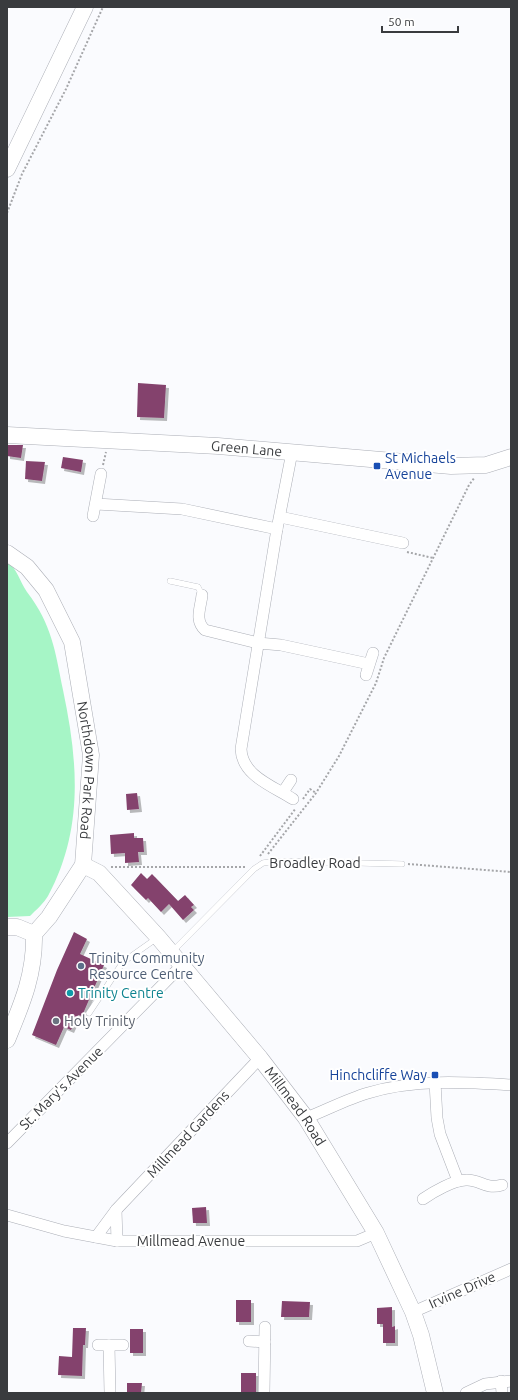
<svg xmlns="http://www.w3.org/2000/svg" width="518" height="1400" font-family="Ubuntu,sans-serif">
  <defs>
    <filter id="shadow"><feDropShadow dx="3" dy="3" stdDeviation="0" flood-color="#0004"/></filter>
  </defs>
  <rect width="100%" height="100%" fill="#fafbfe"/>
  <path fill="#a6f5c6" d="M7 562C17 568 20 582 27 592 52 625 55 650 63 690 78 761 84 829 48 896 44 903 36 910 30 916L7 917Z"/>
  <g fill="#84436d" filter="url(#shadow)">
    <path d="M138 383 166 385 164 418 137 417Z"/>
    <path d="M7 445H23L21 458 7 456Z"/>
    <path d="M63 457 83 460 81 472 61 468Z"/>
    <path d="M26 461 45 462 42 481 25 479Z"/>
    <path d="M137 793 139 809 127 810 126 794Z"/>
    <path d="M134 833V838H143L144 852H138L139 862 125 863V853L111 854 110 835Z"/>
    <path d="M141 873 147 879 152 874 178 901 185 895 194 905 191 907 194 910 183 920 169 904 161 912 148 898 146 900 131 885Z"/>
    <path d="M74 932 87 939 80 954 104 965 82 1016 78 1015 71 1030 64 1027 56 1045 32 1035 57 970Z"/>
    <path d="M206 1207 207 1223H193L192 1208Z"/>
    <rect x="236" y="1300" width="15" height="22"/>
    <path d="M282 1301 310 1302 309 1317H281Z"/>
    <path d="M392 1307V1327L395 1326V1343H383V1324H377V1308Z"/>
    <path d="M73 1328H86L85 1345H83L82 1376 58 1375 59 1356 72 1357Z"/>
    <rect x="130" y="1329" width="13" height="24"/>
    <rect x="241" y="1373" width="15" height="20"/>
    <path d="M127 1383H142L141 1393H127Z"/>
  </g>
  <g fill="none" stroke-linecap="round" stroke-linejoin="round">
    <g stroke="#abaeb6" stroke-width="6">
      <g id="lane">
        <path d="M170 581 198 587 202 595"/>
        <path d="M172 952 254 869 263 863 276 861 402 864"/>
        <path d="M89 1013 123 962 157 938"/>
      </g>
    </g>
    <g stroke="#abaeb6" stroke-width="12">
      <g id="street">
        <path d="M292 452 277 529 241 749C242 776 273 786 293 799"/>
        <path d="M96 504 182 509 277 529"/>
        <path d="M93 516 101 474"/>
        <path d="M280 517 403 543"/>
        <path d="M202 595C201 607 194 620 205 630L258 643 281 645 369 664"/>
        <path d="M366 675 373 653"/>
        <path d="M283 792 291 780"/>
        <path d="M435 1082 437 1118 440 1134 458 1181"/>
        <path d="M306 1118C327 1110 347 1099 368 1093 414 1079 464 1082 511 1085"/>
        <path d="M7 1143 182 965"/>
        <path d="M423 1199C433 1192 454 1180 466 1180 480 1179 485 1190 502 1185"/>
        <path d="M116 1210 117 1241"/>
        <path d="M7 1215 64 1231 117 1241H357L376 1233"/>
        <path d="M96 1237 116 1210 260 1058"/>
        <path d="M413 1312 511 1269"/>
        <path d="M249 1341 265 1342"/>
        <path d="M98 1345H123"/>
        <path d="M109 1345 110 1393"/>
        <path d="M501 1381 502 1393"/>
        <path d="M264 1393 265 1327"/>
        <path d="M466 1393 485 1384 511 1381"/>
      </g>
    </g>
    <g stroke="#abaeb6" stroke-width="17">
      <g id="secondary">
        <path d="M7 169 85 7"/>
        <path id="s1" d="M7 435 218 446 451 466 486 465 511 457"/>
        <path id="s2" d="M7 553 27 567 46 590 72 642 91 755 83 865 49 917 34 934C35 974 22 1004 7 1040"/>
        <path id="s3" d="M83 865 99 873 158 937 260 1058 306 1118 376 1233 413 1312 421 1335 435 1393"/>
        <path d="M7 927H17L34 934"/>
      </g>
    </g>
    <g stroke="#a5a6a9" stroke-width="2" stroke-dasharray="2 2" stroke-linecap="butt">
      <path d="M7 213 22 174 66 89 103 7"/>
      <path d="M103 465 106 452"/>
      <path d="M407 552 433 558"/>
      <path d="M303 799 310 789 316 793"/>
      <path d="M268 854 316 793 339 756 376 683 384 658 469 485 475 477"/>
      <path d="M260 856 296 808"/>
      <path d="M408 864 511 872"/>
      <path d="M111 867H246"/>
    </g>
    <use href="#lane" stroke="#fff" stroke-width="5.5"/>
    <use href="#street" stroke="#fff" stroke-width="11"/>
    <use href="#secondary" stroke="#fff" stroke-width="16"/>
  </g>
  <g fill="#1a4fb4" stroke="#fff" stroke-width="1.5">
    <rect x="373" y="462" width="8" height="8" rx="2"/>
    <rect x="431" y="1071" width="8" height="8" rx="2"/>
  </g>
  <circle fill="#5c6f8a" stroke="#fff" stroke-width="1.5" cx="81" cy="966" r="4"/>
  <circle fill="#0f9aa8" stroke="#fff" stroke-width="1.5" cx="70" cy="993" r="4"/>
  <circle fill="#6b7280" stroke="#fff" stroke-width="1.5" cx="56" cy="1021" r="4"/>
  <g text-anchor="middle" stroke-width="4" stroke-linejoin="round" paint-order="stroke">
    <g font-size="14" fill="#393b3e" stroke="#fff">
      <text dy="5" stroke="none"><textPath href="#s1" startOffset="240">Green Lane</textPath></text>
      <text dy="5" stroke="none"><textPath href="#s2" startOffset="242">Northdown Park Road</textPath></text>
      <text x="315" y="868">Broadley Road</text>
      <text transform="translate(61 1088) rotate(-45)" y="5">St. Mary's Avenue</text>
      <text dy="5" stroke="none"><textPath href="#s3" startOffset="323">Millmead Road</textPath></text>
      <text transform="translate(188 1134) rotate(-47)" y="5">Millmead Gardens</text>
      <text x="191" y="1246">Millmead Avenue</text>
      <text transform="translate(462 1290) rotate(-24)" y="5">Irvine Drive</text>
    </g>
    <g font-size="14" fill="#164399" stroke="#fff" text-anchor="start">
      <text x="385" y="463">St Michaels<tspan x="385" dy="16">Avenue</tspan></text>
      <text x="427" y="1080" text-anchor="end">Hinchcliffe Way</text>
    </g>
    <g font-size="14" fill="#4e5e75" stroke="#fff" text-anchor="start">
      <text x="89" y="963">Trinity Community<tspan x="89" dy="16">Resource Centre</tspan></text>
    </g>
    <g font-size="14" fill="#0d838f" stroke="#fff" text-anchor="start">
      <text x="78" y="998">Trinity Centre</text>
    </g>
    <g font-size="14" fill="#5b616d" stroke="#fff" text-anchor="start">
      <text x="64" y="1026">Holy Trinity</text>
    </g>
  </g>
  <rect width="518" height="1400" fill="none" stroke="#393b3e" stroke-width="16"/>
  <path d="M382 26v6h76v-6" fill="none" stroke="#393b3e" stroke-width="2"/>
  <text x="388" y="26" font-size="12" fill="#393b3e" stroke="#ffffff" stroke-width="3" paint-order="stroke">50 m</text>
</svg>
